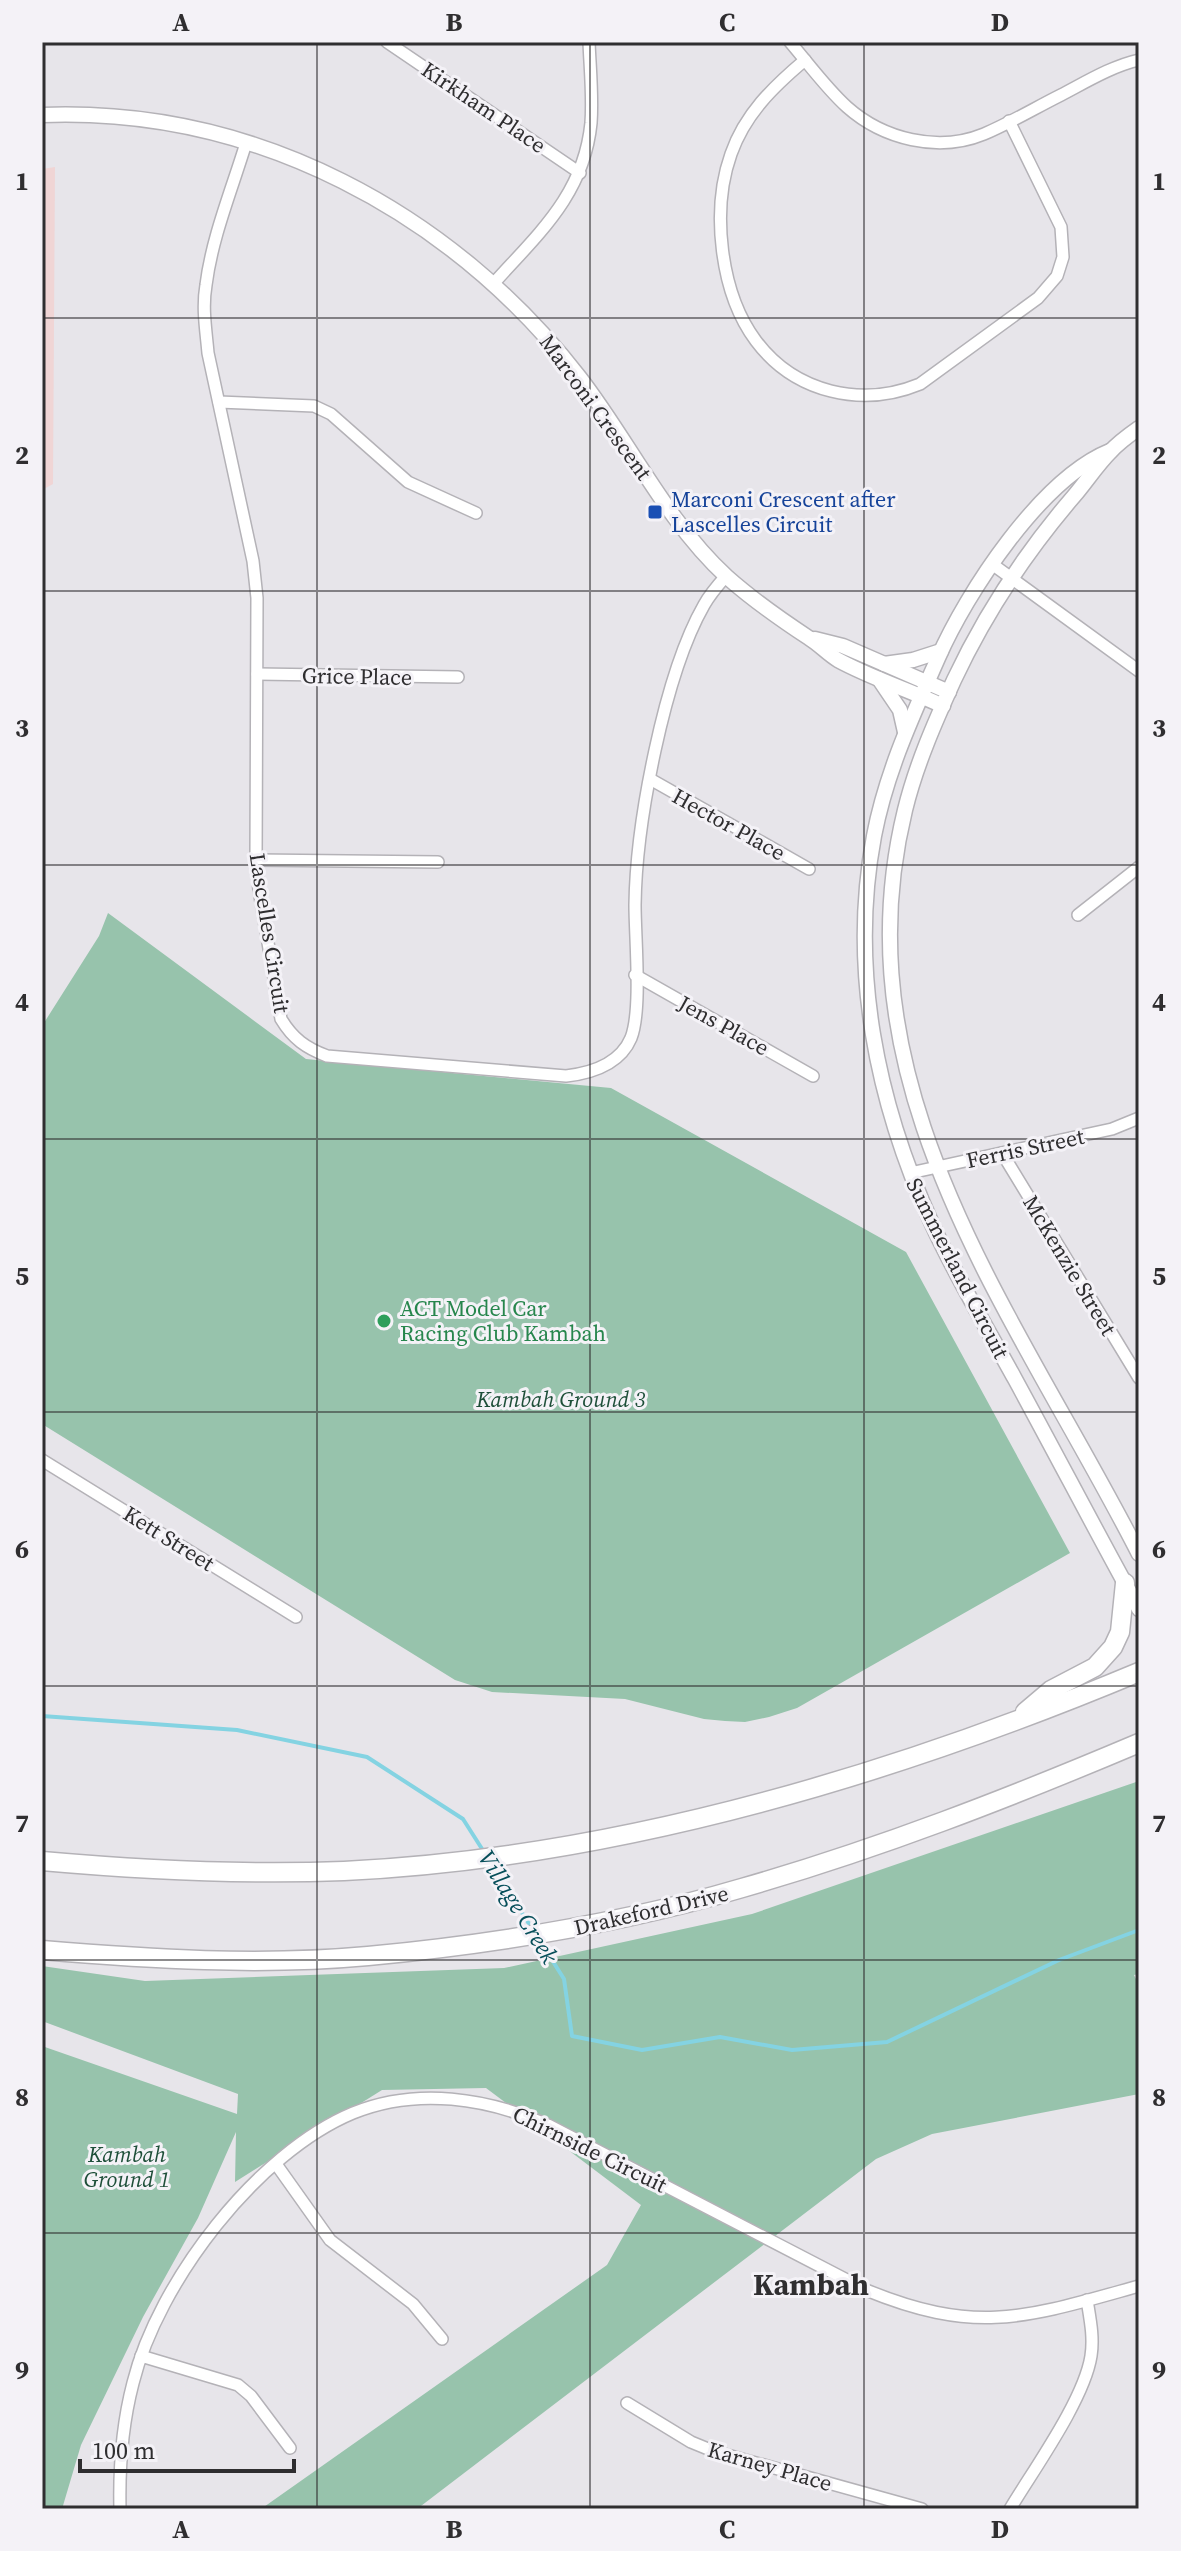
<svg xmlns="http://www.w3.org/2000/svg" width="1181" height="2551" font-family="'Source Serif 4',serif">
  <rect width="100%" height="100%" fill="#e7e5ea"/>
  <path fill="#f0d5d5" d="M55 167 53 484 42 490V169Z"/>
  <g fill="#97c3ac">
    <path d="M108 913 306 1059 611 1088 906 1252 1070 1553 797 1708 769 1717 745 1722 725 1721 704 1719 625 1699 492 1692 455 1680 42 1424V1026L99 936Z"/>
    <path d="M1139 1781V1974L1134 1975 1139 1985V2094L932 2134 876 2159 417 2509H261L607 2265 641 2205 486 2088 382 2090 235 2182 236 2132 198 2218 143 2317 81 2445 62 2509H42V2046L237 2114 238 2094 42 2021V1966L145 1981 504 1968 752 1914Z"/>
  </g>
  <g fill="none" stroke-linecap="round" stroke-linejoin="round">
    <g stroke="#84d3e2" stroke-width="4">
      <path d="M42 1716 237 1730 367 1757 463 1819 484 1852"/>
      <path d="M490 1863 533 1930"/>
      <path d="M540 1941 564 1979 572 2036 642 2050 720 2037 792 2050 887 2042 1059 1960 1139 1930"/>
    </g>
    <g stroke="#b4b2b7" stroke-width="14">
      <g id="minor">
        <path d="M387 42 580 173"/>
        <path d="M790 42C808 63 826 88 847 107 883 139 938 153 984 134 1010 123 1035 108 1061 95 1086 82 1112 66 1139 60"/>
        <path d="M805 60C773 87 745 114 731 154 711 210 720 293 756 341 795 393 862 408 920 384L1038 298 1057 276 1063 257 1061 227 1009 121"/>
        <path d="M246 143C232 189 212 237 206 285 202 308 206 330 208 353L253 561 257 598 256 860 259 890 281 1019C293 1039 306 1048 327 1056L566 1076C592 1073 620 1064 631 1038 642 1010 635 938 635 905 636 824 664 675 704 605 710 594 718 585 726 576"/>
        <path d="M494 283C539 233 584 194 591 123 593 96 590 68 589 42"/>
        <path d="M219 402 314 406 331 414 408 482 476 513"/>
        <path d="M992 564 1139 671"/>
        <path d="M257 674 458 677"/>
        <path d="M650 779 809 869"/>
        <path d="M256 860 438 862"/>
        <path d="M1078 915 1139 867"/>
        <path d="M635 975 813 1076"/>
        <path d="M1002 1153 1139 1378"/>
        <path d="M910 1173 1112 1129 1139 1118"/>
        <path d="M42 1460 296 1617"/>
        <path d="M276 2164 330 2240 413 2304 442 2339"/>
        <path d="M141 2356 238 2385 251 2396 290 2448"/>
        <path d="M627 2403 691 2442 713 2451 922 2509"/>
        <path d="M120 2509C119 2466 122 2425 133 2383 158 2282 257 2153 353 2113 417 2087 487 2098 548 2125L866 2290C978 2336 1028 2317 1139 2286"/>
        <path d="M1010 2509C1034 2469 1084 2400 1091 2356 1094 2337 1090 2319 1087 2300"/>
      </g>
    </g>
    <g stroke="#b4b2b7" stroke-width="17">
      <g id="tertiary">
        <path d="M42 115C255 107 451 212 580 378 630 443 666 521 727 577 753 600 780 619 809 638 819 644 828 654 838 660 871 678 909 690 943 706"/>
        <path d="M1139 428C1129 435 1118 443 1110 452 1097 465 1086 482 1074 496 1025 553 986 612 954 680 935 722 916 765 905 810 836 1092 1019 1318 1139 1554"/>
        <path d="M1110 451C1041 479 967 592 938 658 912 717 886 773 874 836 849 969 877 1103 932 1224 956 1277 987 1328 1015 1379 1057 1456 1097 1533 1139 1609"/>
        <path d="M815 639 843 646 949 692"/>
        <path d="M884 664 913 660 941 651"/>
        <path d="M879 679 900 710 905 732"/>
      </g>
    </g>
    <g stroke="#b4b2b7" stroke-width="21">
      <g id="trunk">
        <path d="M1025 1712 1051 1690 1095 1667 1113 1647 1120 1632 1125 1583"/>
        <path d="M42 1861C143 1870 243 1875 344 1871 615 1858 890 1776 1139 1672"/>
        <path d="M42 1950C150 1959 260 1966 368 1956 494 1944 620 1924 742 1888 878 1849 1009 1798 1139 1743"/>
      </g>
    </g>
    <use href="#minor" stroke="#fff" stroke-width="11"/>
    <use href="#tertiary" stroke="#fff" stroke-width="14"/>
    <use href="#trunk" stroke="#fff" stroke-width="18"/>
  </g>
  <path fill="none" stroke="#2f2e30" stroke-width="2" stroke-opacity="0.55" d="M317 42V2509M590 42V2509M864 42V2509M42 318H1139M42 591H1139M42 865H1139M42 1139H1139M42 1412H1139M42 1686H1139M42 1960H1139M42 2233H1139"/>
  <rect fill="#1a4fb4" stroke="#f4f2f7" stroke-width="3" x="647" y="504" width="16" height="16" rx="4"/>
  <circle fill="#2e9e5b" stroke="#f4f2f7" stroke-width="3" cx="384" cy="1321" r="8"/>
  <g text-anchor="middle" stroke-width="6" stroke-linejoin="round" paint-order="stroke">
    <g font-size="22" fill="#2f2e30" stroke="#f4f2f7">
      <text transform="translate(484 107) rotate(34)" y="8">Kirkham Place</text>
      <text transform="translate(596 407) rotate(54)" y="8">Marconi Crescent</text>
      <text transform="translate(357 676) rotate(1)" y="8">Grice Place</text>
      <text transform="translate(729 824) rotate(29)" y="8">Hector Place</text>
      <text transform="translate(270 933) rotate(81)" y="8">Lascelles Circuit</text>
      <text transform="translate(724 1025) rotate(29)" y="8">Jens Place</text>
      <text transform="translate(1025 1148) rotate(-12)" y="8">Ferris Street</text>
      <text transform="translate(1070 1265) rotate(59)" y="8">McKenzie Street</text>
      <text transform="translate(958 1268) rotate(63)" y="8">Summerland Circuit</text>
      <text transform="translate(169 1538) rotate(32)" y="8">Kett Street</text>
      <text transform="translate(651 1910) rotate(-13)" y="8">Drakeford Drive</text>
      <text transform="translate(590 2149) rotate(26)" y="8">Chirnside Circuit</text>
      <text transform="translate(770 2466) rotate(16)" y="8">Karney Place</text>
    </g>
    <g font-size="22" fill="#164399" stroke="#f4f2f7" text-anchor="start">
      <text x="671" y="507">Marconi Crescent after<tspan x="671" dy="25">Lascelles Circuit</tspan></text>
    </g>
    <g font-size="22" fill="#27864d" stroke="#f4f2f7" text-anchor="start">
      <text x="400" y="1316">ACT Model Car<tspan x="400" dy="25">Racing Club Kambah</tspan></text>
    </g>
    <g font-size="22" font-style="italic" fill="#1e4f39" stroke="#f4f2f7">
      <text x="561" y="1407">Kambah Ground 3</text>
      <text x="127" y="2162">Kambah<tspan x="127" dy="25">Ground 1</tspan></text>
    </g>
    <g font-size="24" font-style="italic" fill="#074f5a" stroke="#f4f2f7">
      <text transform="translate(518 1907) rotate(58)" y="8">Village Creek</text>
    </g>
    <g font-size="30" font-weight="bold" fill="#2f2e30" stroke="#f4f2f7">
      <text x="811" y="2295">Kambah</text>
    </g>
  </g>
  <rect width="1181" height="2551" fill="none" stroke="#f4f2f7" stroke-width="88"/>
  <path d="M80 2459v12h214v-12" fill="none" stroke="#2f2e30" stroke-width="4"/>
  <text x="92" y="2459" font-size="24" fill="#2f2e30" stroke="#f4f2f7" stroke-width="6" paint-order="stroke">100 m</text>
  <rect x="44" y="44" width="1093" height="2463" fill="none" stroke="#2f2e30" stroke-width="3"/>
  <g font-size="26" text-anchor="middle" font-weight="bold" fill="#2f2e30">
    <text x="181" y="31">A</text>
    <text x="454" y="31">B</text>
    <text x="727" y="31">C</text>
    <text x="1000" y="31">D</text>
    <text x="22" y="190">1</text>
    <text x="1159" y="190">1</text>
    <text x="22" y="464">2</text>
    <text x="1159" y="464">2</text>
    <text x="22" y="737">3</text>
    <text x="1159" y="737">3</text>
    <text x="22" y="1011">4</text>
    <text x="1159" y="1011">4</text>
    <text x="22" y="1285">5</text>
    <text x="1159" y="1285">5</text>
    <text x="22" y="1558">6</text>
    <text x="1159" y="1558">6</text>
    <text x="22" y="1832">7</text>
    <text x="1159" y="1832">7</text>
    <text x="22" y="2106">8</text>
    <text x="1159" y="2106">8</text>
    <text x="22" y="2379">9</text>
    <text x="1159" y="2379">9</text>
    <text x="181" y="2538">A</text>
    <text x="454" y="2538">B</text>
    <text x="727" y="2538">C</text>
    <text x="1000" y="2538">D</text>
  </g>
</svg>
